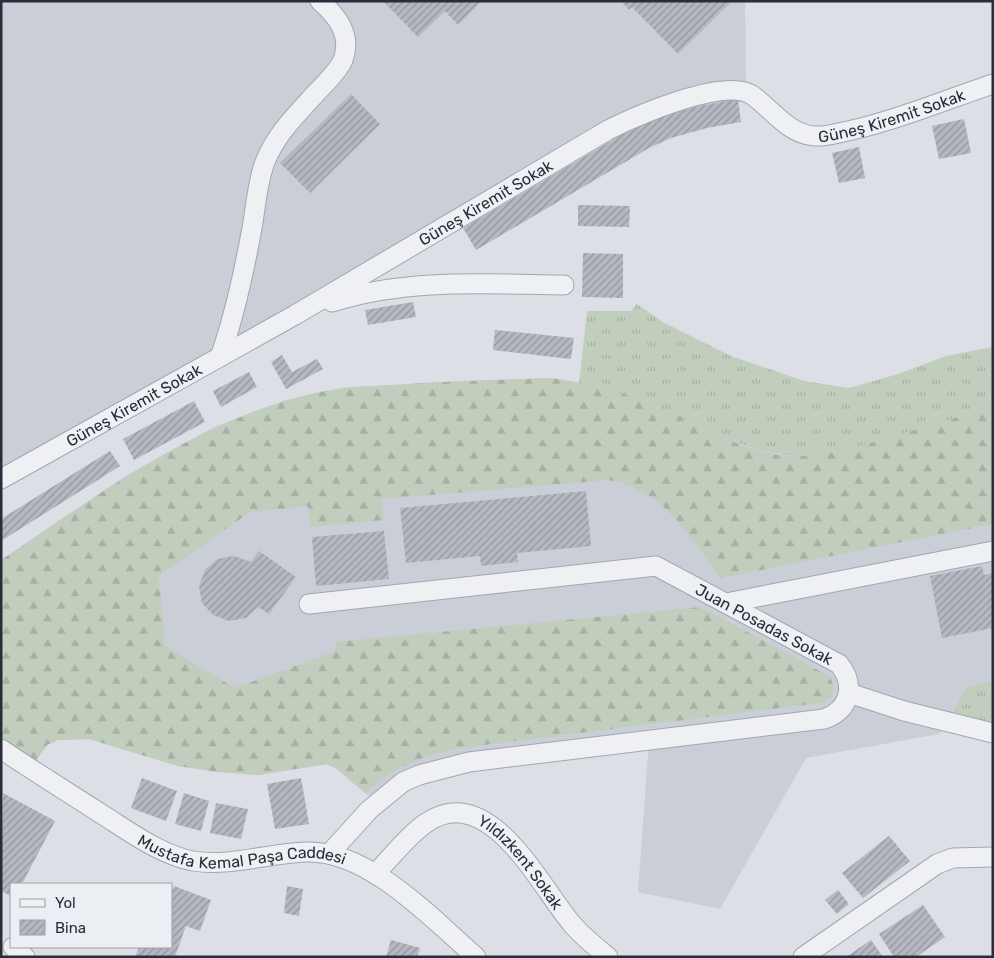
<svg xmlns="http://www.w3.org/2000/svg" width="994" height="958" font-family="Rubik,sans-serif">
  <defs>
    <pattern id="grass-tufts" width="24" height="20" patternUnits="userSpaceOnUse" patternTransform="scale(1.25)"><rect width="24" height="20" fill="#c1cebe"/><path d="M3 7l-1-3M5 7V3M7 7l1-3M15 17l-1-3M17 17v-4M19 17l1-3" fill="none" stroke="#a6b1a4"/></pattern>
    <pattern id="forest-firs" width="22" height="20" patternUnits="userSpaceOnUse" patternTransform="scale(1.25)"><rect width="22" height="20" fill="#c1cebe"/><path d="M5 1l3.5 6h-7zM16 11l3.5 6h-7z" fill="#a6b1a4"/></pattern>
    <pattern id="building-hatch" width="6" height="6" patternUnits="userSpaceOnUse" patternTransform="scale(1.25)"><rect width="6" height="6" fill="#b4b8c1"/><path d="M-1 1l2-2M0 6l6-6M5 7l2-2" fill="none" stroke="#92969e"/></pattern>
  </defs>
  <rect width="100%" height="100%" fill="#dcdfe5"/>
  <g fill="#caced6">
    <path d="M1 1H745L746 92 659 106 1 479Z"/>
    <path d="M551 378 593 385 815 456 993 407V680L966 687 939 734 806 758 720 909 638 892 649 741 469 762 377 803 337 769 327 764 259 775 218 772 178 766 89 739 58 740 47 745 30 769 1 560 4 558 124 477 212 428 286 400 336 389 435 382Z"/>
  </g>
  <g fill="url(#grass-tufts)">
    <path d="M637 304 663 322 731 356 804 381 849 388 898 374 946 356 993 347V407L857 447 815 456 786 455 756 449 725 438 647 402 579 383 587 311H631Z"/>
    <path d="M993 680V733L946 723 966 687Z"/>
  </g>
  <path fill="url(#forest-firs)" d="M551 378C584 383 616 390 647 402 693 419 737 452 787 456 825 458 862 445 898 435 930 425 961 416 993 407V524L721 578C687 535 666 491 609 480L382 499 383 520 311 527 308 506 250 512 159 576 165 646 235 688 336 651 335 642 701 607 829 676C837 687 834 700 820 703L467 747C425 755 397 764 365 793L337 769 327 764 259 775 218 772 178 766 89 739 58 740 47 745 30 769 1 749V560L4 558C106 490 211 410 336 389 354 386 374 386 392 385 445 381 498 380 551 378Z"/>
  <g fill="url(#building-hatch)">
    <path d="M383 1H482L458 25 445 11 418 37Z"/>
    <path d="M621 1H732L678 54 632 7 629 10Z"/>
    <path d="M351 94 380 124 310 193 280 163Z"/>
    <path d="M738 99 741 122 707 128 671 138 649 148 476 250 463 228 638 125 663 115 703 105Z"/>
    <path d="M964 119 971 153 939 159 932 126Z"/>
    <path d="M859 147 865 178 839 183 832 153Z"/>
    <path d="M578 205 630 206 629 227 578 226Z"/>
    <path d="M583 253 623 254V298L582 297Z"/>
    <path d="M413 302 416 317 368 325 365 310Z"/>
    <path d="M495 330 574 338 571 359 493 350Z"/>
    <path d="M282 355 292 372 317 359 323 369 286 389 271 362Z"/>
    <path d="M249 372 257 387 221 407 213 391Z"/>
    <path d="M194 401 205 422 134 460 123 439Z"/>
    <path d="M110 451 120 466 1 541V519Z"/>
    <path d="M586 491 591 546 517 553 518 562 481 566 480 556 406 563 400 508Z"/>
    <path d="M384 531 389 579 316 586 312 537Z"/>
    <path d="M259 551 296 577 269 614 258 607 246 618 229 621 213 615 202 603 199 586 205 570 217 559 234 556 251 562Z"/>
    <path d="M982 566 984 575 993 573V628L942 638 930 576Z"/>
    <path d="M142 778 177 791 166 821 131 808Z"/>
    <path d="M301 778 309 824 275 829 267 784Z"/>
    <path d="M3 793 55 821 22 884H11V896L1 891Z"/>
    <path d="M184 793 209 801 201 831 175 824Z"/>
    <path d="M216 803 248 809 241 839 210 833Z"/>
    <path d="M889 836 910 861 863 898 842 873Z"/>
    <path d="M174 886 211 900 200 931 186 926 175 957H135L139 947H171V893Z"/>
    <path d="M287 886 303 889 299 916 284 913Z"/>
    <path d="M838 890 849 904 837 914 825 900Z"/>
    <path d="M923 905 945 937 916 957H894L879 934Z"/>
    <path d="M391 940 420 948 417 957H386Z"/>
    <path d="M871 940 883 957H846Z"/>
  </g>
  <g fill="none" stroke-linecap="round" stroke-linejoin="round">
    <g stroke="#a2a6ae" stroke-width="21">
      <g id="minor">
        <path d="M332 302C407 278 487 284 564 285"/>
        <path d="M220 357C235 315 244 272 252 228 256 206 257 183 265 162 276 134 297 114 317 92 325 83 338 72 343 60 352 35 338 17 320 1"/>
        <path id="s1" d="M1 479 295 315 608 130C636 116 724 77 752 95 772 109 788 134 814 136 826 137 837 133 848 131 897 120 945 100 993 84"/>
        <path d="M726 603 993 551"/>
        <path id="s2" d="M309 604 656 566 839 664C856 685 850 710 824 719L469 762 419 775 403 782 369 810 330 853"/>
        <path d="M849 693 904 711 993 733"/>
        <path id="s3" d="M1 749C35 772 69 793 103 815 130 832 161 855 193 861 231 867 269 853 306 852 369 850 431 918 476 957"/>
        <path id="s4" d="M375 874C390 859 408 835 426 823 489 780 539 885 572 924 582 936 596 947 608 957"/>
        <path d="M13 947 25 957"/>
        <path d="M803 957 937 864 953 858 993 857"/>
      </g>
    </g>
    <use href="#minor" stroke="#eef0f4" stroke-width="19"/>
  </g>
  <g text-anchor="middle" stroke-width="4" stroke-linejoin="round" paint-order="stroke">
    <g font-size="16" fill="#272d3a" stroke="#ebeef3">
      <text dy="6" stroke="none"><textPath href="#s1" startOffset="1008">Güneş Kiremit Sokak</textPath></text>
      <text dy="6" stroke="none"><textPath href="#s1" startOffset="558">Güneş Kiremit Sokak</textPath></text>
      <text dy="6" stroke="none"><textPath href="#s1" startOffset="152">Güneş Kiremit Sokak</textPath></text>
      <text dy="6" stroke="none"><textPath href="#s2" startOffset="472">Juan Posadas Sokak</textPath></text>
      <text dy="6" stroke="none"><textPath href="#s3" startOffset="271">Mustafa Kemal Paşa Caddesi</textPath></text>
      <text dy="6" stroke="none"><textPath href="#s4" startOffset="189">Yıldızkent Sokak</textPath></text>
    </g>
  </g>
  <rect width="994" height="958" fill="none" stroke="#272d3a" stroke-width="5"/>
  <rect x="10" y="883" width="162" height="65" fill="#ebeef3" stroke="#9da1a9"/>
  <rect x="20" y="899" width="25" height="8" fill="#eef0f4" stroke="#9da1a9"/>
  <text x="55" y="908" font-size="15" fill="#272d3a">Yol</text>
  <rect x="20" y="920" width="25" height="15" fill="url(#building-hatch)" stroke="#9da1a9"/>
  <text x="55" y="933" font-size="15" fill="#272d3a">Bina</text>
</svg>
